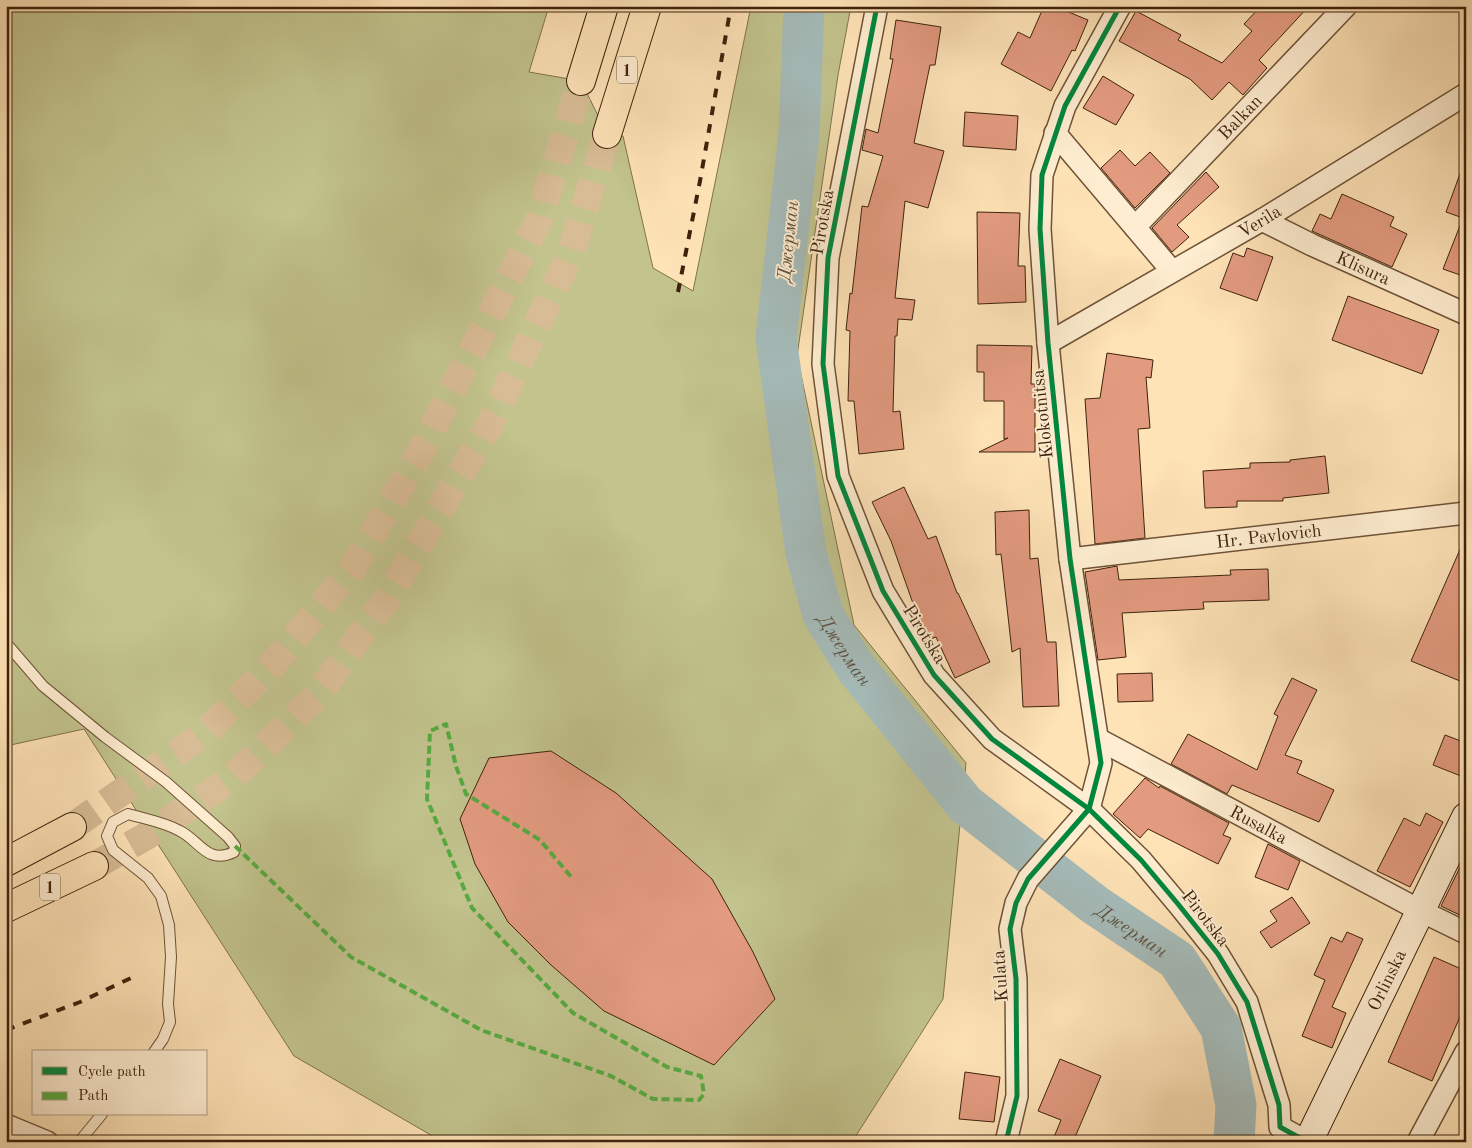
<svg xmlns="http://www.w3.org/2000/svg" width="1472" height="1148" font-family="'Old Standard TT',serif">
  <rect width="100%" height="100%" fill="#fee3b7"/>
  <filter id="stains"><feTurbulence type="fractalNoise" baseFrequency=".004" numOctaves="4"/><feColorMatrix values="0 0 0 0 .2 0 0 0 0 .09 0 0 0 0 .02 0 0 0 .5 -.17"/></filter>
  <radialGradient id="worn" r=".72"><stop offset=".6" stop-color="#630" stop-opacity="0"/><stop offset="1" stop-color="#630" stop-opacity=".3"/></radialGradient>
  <path fill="#c2c38d" stroke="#80724c" d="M6 6H549L529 72 581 81 607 134 623 136 653 268 693 291 751 6H851L838 75 797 356 854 625 966 763 943 999 852 1142H443L294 1056 84 729 6 746Z"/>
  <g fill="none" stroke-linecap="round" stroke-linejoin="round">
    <path stroke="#a5bbb9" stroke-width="41" id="s1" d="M804 6 799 134 776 338 806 553 823 615 856 668 965 804 1095 905 1177 960 1221 1028 1236 1105 1234 1142"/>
  </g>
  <g fill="#e39b80" stroke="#3f220c">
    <path d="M1044 6H1054L1088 20 1075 51 1072 50 1051 91 1001 64 1018 32 1030 38Z"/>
    <path d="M1261 6H1309L1259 60 1267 68 1243 95 1229 82 1212 100 1190 79 1119 41 1136 11 1181 35 1178 40 1222 63 1252 31 1244 24Z"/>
    <path d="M896 20 941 27 935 65H930L914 143 944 151 928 208 905 201 895 298 915 300 912 320 898 319 897 336H895L893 412 900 411 904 449 859 454 854 401H848L850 331 846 330 850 293 852 294 862 206 868 207 883 156 862 150 866 129 878 133 893 59H890Z"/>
    <path d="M1103 76 1134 95 1116 125 1083 108Z"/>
    <path d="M965 112 1018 116 1016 150 963 146Z"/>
    <path d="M1120 150 1135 166 1150 152 1170 173 1135 208 1101 168Z"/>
    <path d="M1464 163 1466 164V277L1443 269 1463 218 1446 212Z"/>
    <path d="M1206 172 1219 187 1177 225 1189 237 1172 252 1152 228Z"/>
    <path d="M1342 194 1394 217 1390 226 1407 234 1392 267 1312 231 1320 214 1331 219Z"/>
    <path d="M977 212 1020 213 1018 266H1025L1026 302 978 304Z"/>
    <path d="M1247 248 1273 257 1257 301 1220 288 1233 253 1244 257Z"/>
    <path d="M1348 296 1439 330 1422 374 1332 340Z"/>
    <path d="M977 345 1032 346 1031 384H1035V452H979L1008 438 1004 439V401H984V372H977Z"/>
    <path d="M1107 353 1153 360 1151 378 1146 377 1150 428 1138 429 1145 538 1095 544 1085 399 1100 398Z"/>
    <path d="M1325 456 1329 493 1283 498V501H1237V507L1205 508 1203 471 1250 468V463L1290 462V460Z"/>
    <path d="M904 487 928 539 936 536 957 593H958L990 662 955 678 936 637 928 640 915 613 916 612 891 541 872 502Z"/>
    <path d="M1029 510 1030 559 1038 558 1047 642H1056L1059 706 1023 707 1020 648 1012 652 1001 554 996 555 995 512Z"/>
    <path d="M1466 536V667L1460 681 1411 661Z"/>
    <path d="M1117 566 1119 580 1231 575 1230 570 1268 569 1269 600 1203 602 1204 609 1122 613 1126 657 1098 660 1085 572Z"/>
    <path d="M1152 673 1153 701 1118 702 1117 674Z"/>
    <path d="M1292 678 1317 690 1285 755 1302 761 1297 773 1334 790 1319 822 1232 785 1227 794 1171 764 1188 734 1257 770 1278 716 1274 714Z"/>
    <path d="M1445 735 1466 743V778L1433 765Z"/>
    <path d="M551 751 616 793 712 879 753 952 775 999 714 1065 604 1011 551 965 508 922 475 864 460 819 489 758Z"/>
    <path d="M1145 778 1159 788 1160 786 1229 823 1223 835 1231 838 1218 864 1148 829 1140 838 1113 814Z"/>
    <path d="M1426 813 1443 822 1410 887 1377 871 1404 818 1420 826Z"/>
    <path d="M1268 844 1300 861 1288 890 1255 877Z"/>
    <path d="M1466 855V918L1441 906Z"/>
    <path d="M1292 897 1310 923 1271 948 1260 932 1277 921 1270 911Z"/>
    <path d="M1347 932 1363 939 1332 1007 1346 1013 1332 1048 1302 1036 1325 980 1314 975 1331 937 1342 942Z"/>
    <path d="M1434 957 1466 971V1003L1432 1081 1388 1062Z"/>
    <path d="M1060 1059 1101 1076 1073 1142H1052L1061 1120 1038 1111Z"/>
    <path d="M965 1072 1000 1077 994 1122 959 1119Z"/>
  </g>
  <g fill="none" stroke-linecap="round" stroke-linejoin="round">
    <g stroke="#d8bc95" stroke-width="28" stroke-dasharray="28 14" stroke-linecap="butt">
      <path d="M72 827 205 733 272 665 352 569 419 455 539 220 581 81"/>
      <path d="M94 866 148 835 232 778 316 697 386 600 490 425 571 253 607 134"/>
    </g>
    <g stroke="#6f5237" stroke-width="12">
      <g id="lane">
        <path d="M6 643 43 686 105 737 166 782 228 837 235 846 234 852C207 865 200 841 180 831 164 822 145 819 128 814L113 822 107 836 113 850 148 878 161 896 169 925 171 957 168 1004 170 1022 163 1039 154 1052"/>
        <path d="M79 1142 102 1114"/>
      </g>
    </g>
    <g stroke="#6f5237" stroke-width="24">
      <g id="street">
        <path d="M877 6 828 258 823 364 838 476 883 591 934 675 992 739 1089 809 1141 860 1178 904 1218 954 1247 1002 1279 1105 1280 1127 1307 1142"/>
        <path d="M1055 133 1172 271"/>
        <path id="s2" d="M1262 220 1312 245 1466 314"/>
        <path id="s3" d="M1135 227 1346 6"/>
        <path id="s4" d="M1048 343 1262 220 1466 94"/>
        <path id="s5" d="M1070 559 1466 513"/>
        <path id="s6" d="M1098 739 1421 911 1466 933"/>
        <path d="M6 1125 47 1142"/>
        <path d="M1006 1142 1017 1096 1016 979 1010 929 1016 903 1028 879 1089 809 1101 763 1070 559 1048 343 1040 229 1042 175 1065 106 1120 6"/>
        <path d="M1418 1142 1466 1052"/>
      </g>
    </g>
    <g stroke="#3f220c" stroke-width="30">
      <g id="secondary">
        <path id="s7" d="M1308 1142 1466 817"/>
      </g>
    </g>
    <g stroke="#3f220c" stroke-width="30">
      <g id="primary">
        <path d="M581 81 604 6"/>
        <path d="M607 134 647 6"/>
        <path d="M6 862 72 827"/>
        <path d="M6 908 94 866"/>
      </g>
    </g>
    <use href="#lane" stroke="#feedd0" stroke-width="10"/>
    <use href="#street" stroke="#feedd0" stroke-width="21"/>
    <use href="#secondary" stroke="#feedd0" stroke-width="28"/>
    <use href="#primary" stroke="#fee3b7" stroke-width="28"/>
    <g stroke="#3f220c" stroke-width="4" stroke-dasharray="9 9" stroke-linecap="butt">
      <path d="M678 292 700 181 731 6"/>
      <path d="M6 1030 80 1002 131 978"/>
    </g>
    <path stroke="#56aa41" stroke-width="4" stroke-dasharray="8 4" stroke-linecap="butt" d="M235 846 351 957 481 1030 611 1076 653 1099 699 1100 704 1094 701 1076 667 1067 573 1013 472 908 427 799 430 731 446 724 456 766 466 794 540 840 573 879"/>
    <g stroke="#feedd0" stroke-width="8">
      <g id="cycleway">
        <path d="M877 6 828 258 823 364 838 476 883 591 934 675 992 739 1089 809 1141 860 1178 904 1218 954 1247 1002 1279 1105 1280 1127 1307 1142"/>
        <path d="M1006 1142 1017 1096 1016 979 1010 929 1016 903 1028 879 1089 809 1101 763 1070 559 1048 343 1040 229 1042 175 1065 106 1120 6"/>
      </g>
    </g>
    <use href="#cycleway" stroke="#00873e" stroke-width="5"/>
  </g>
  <g text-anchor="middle" stroke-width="4" stroke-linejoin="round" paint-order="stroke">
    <g fill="#feedd0" stroke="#785f47" stroke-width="1">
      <rect x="617" y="56.5" width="20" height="27" rx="4"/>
      <rect x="40" y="873.5" width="20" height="27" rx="4"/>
    </g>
    <g font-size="16" font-weight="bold" fill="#3f220c">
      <text x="627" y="76">1</text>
      <text x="50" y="893">1</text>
    </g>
    <g font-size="18" fill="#3f220c" stroke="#feedd0">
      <text dy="6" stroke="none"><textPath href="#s3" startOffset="152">Balkan</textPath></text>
      <text dy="6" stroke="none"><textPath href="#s4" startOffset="244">Verila</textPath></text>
      <text transform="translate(822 222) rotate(-80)" y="6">Pirotska</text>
      <text dy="6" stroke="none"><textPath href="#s2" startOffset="112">Klisura</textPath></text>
      <text transform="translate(1042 414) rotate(-96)" y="6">Klokotnitsa</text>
      <text dy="6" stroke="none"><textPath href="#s5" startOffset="200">Hr. Pavlovich</textPath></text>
      <text transform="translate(925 634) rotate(58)" y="6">Pirotska</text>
      <text dy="6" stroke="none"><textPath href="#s6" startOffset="182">Rusalka</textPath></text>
      <text transform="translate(1206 918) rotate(52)" y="6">Pirotska</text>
      <text transform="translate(1000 976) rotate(-94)" y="6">Kulata</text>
      <text dy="6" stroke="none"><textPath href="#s7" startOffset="180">Orlinska</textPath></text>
    </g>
    <g font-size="19" font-style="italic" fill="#5e5040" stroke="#feedd0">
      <text transform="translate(787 241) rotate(-84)" y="7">Джерман</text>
      <text dy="7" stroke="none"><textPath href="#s1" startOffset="656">Джерман</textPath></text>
      <text dy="7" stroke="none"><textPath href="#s1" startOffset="1061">Джерман</textPath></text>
    </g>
  </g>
  <rect width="1472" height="1148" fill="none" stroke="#fee3b7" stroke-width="25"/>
  <rect x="8" y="8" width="1457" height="1133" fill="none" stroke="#3f220c" stroke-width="2.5"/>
  <rect x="12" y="12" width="1447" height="1123" fill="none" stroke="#3f220c"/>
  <rect x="32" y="1050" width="175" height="65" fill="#feedd0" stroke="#b29c82"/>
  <rect x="42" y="1067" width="25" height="8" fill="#00873e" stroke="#b29c82"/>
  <text x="78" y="1076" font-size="15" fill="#3f220c">Cycle path</text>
  <rect x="42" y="1092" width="25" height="8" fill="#56aa41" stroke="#b29c82"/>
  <text x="78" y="1100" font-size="15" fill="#3f220c">Path</text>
  <rect width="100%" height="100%" filter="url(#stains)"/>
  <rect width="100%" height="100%" fill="url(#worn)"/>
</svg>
